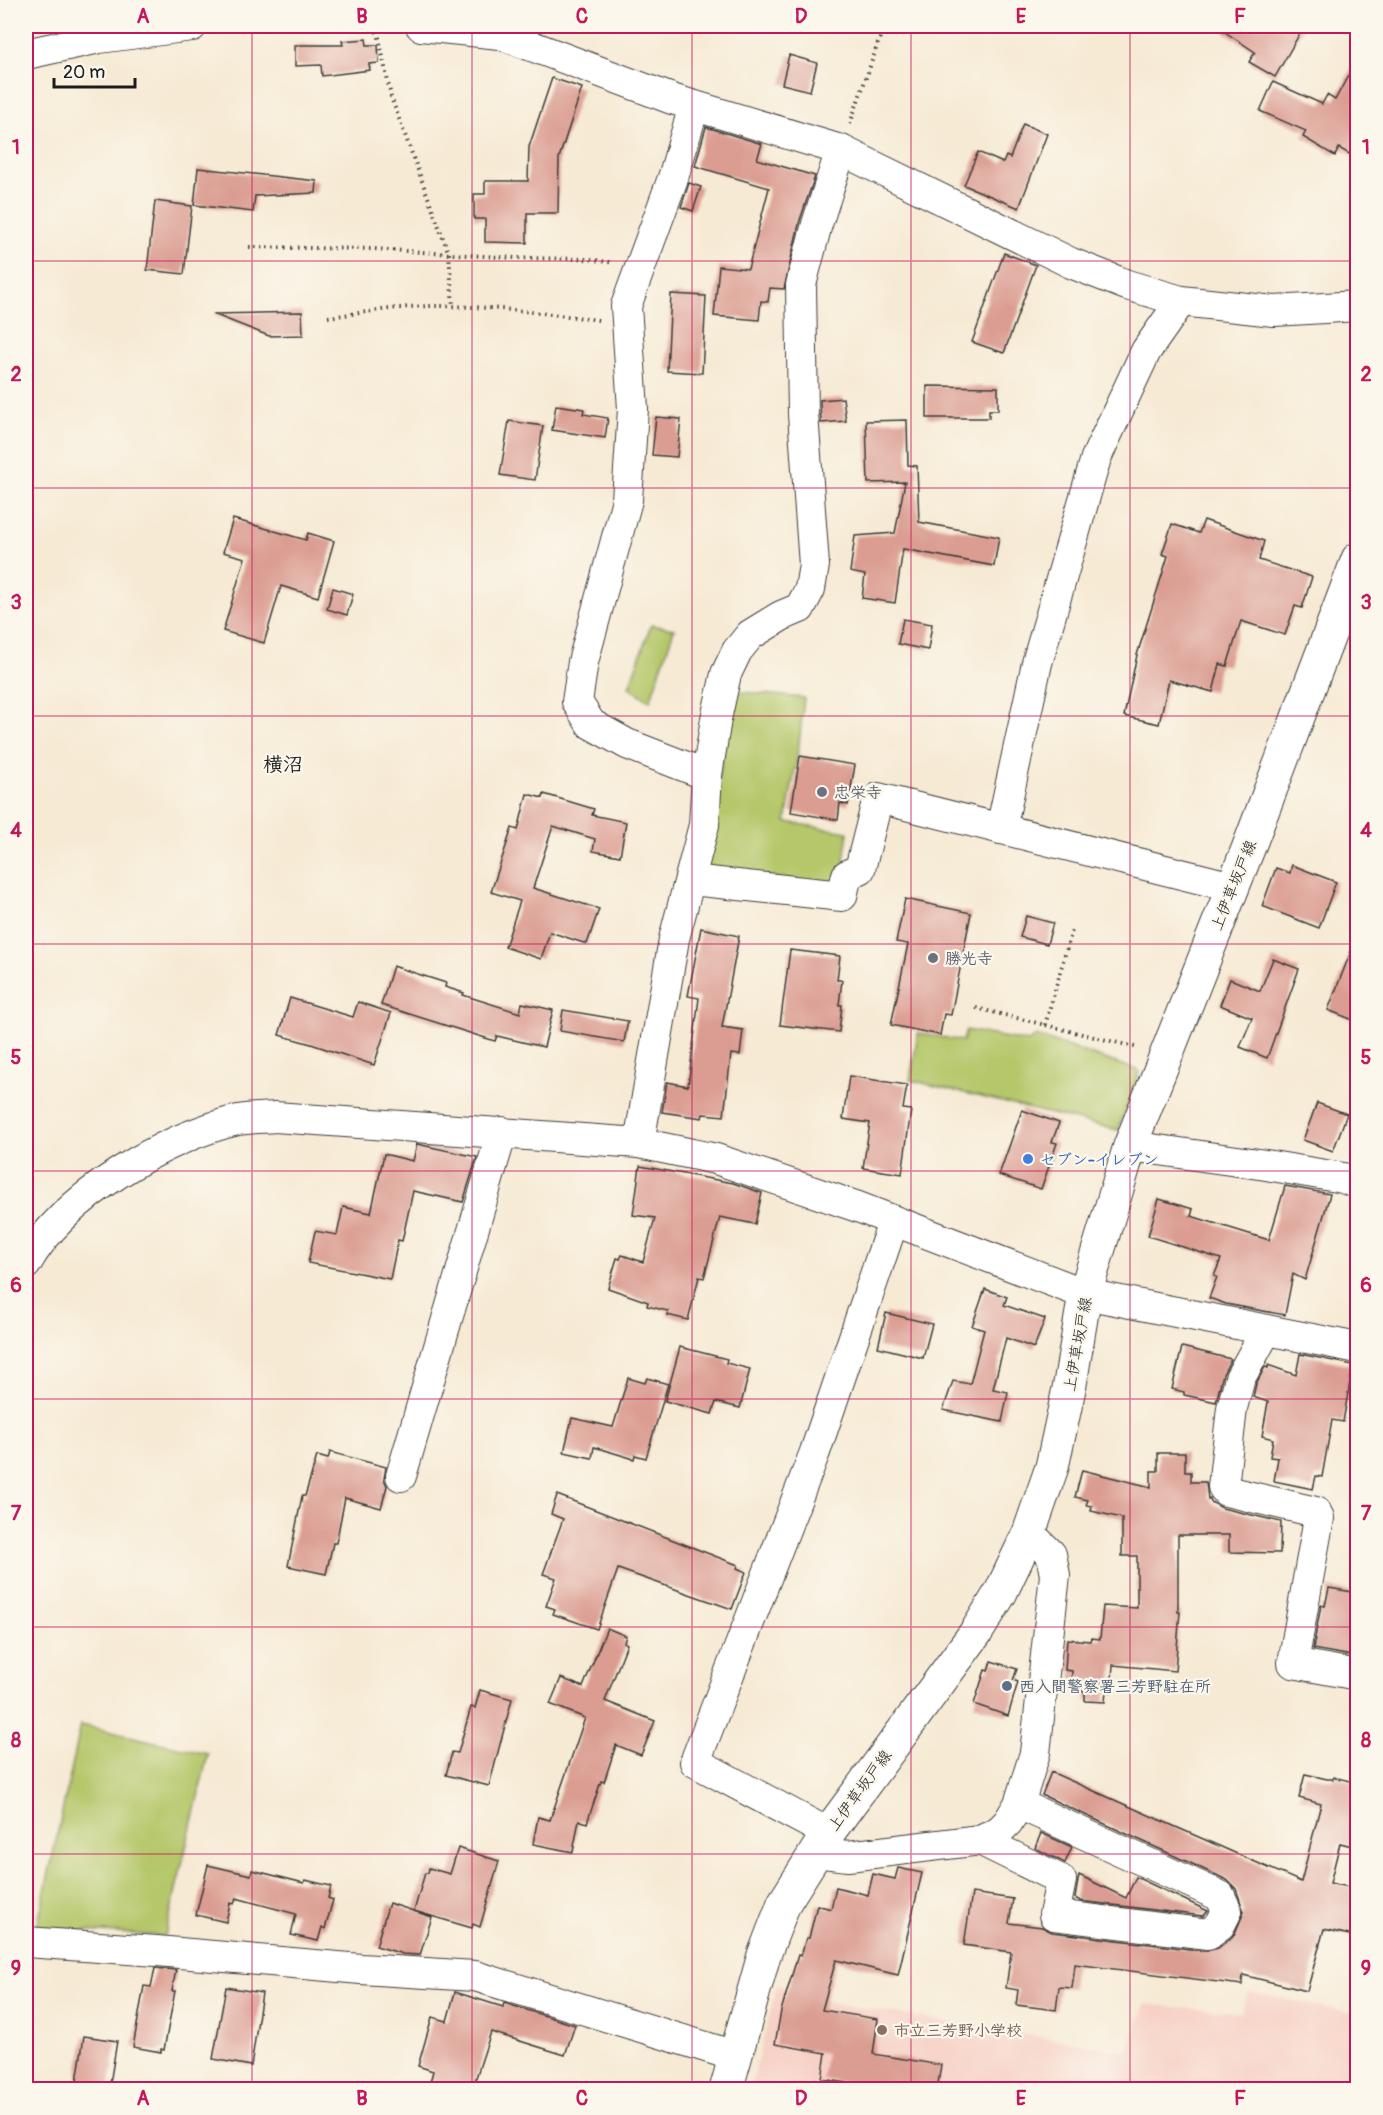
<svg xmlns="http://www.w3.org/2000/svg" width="1383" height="2115" font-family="Pangolin,'Klee One',sans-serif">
  <rect width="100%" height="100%" fill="#fbf7ec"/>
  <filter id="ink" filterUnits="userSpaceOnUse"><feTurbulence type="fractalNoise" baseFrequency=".0167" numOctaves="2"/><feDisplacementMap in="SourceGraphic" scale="12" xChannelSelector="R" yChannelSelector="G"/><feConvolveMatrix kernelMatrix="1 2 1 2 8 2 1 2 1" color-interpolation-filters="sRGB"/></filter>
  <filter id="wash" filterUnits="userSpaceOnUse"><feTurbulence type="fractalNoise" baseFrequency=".008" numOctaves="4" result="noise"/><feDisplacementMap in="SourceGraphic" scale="24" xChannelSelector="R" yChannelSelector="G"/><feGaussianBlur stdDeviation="1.35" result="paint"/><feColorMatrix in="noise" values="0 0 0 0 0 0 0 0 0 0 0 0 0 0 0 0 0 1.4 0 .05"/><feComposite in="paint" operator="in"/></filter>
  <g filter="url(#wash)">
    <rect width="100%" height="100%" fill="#f6ead4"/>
    <path fill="#f7d1c6" d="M777 1985 838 2004 1128 2051 1145 2004 1241 2013 1249 1992 1357 2014V2089L750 2090Z"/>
    <g fill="#b5c76a" stroke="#687243" stroke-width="1.5">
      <path d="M651 625 674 629 650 701 629 687Z"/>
      <path d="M733 691 804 698 799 744 786 822 848 832 840 887 704 867Z"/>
      <path d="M966 1030 1028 1042 1036 1036 1137 1070 1139 1073 1118 1130 910 1080 918 1033 963 1041Z"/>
      <path d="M81 1725 208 1754 165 1936 37 1928Z"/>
    </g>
    <g id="blocks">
      <g fill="#db9d92">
        <path d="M1216 26H1304L1275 77 1249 62 1255 52Z"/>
        <path d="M366 39 367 45H378L379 63 369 64 370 70 322 76 321 65 295 66V45H343L342 41Z"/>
        <path d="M789 55 817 63 810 91 782 84Z"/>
        <path d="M1358 57V159L1339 148 1335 156 1303 137 1306 131 1260 111 1273 82 1322 104 1327 95 1335 100Z"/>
        <path d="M552 78 582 88 559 158 558 213H527V243L485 242V219H474V194H485V181H528L529 147Z"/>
        <path d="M1023 124 1047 134 1019 208 964 185 978 152 1003 163 1006 156 1010 158Z"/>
        <path d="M706 127 762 144 757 159 815 176 800 220 784 289 770 288 768 302 761 301 759 320 714 316 719 266 748 269 769 188 695 166Z"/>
        <path d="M198 168 317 181 316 193 255 196 253 212 194 205Z"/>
        <path d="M689 183 701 187 693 211 681 207Z"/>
        <path d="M155 201 192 206 184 274 147 270Z"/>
        <path d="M1004 253 1036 265 1004 353 972 342Z"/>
        <path d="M671 294 706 296 702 373 667 371Z"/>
        <path d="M302 312 303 335 269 336 213 314Z"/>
        <path d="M927 386 998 387V410H989V418H927Z"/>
        <path d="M843 398 846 421 821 423 820 400Z"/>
        <path d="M556 405 584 409 583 414 608 418 605 438 552 430Z"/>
        <path d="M656 417 681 419 677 457 652 455Z"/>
        <path d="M907 420 908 465 917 466 919 522 999 537 994 566 903 549 895 603 862 598 865 575 850 572 855 536 895 533 905 482 868 483 866 421Z"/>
        <path d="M509 421 543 426 535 480 500 475Z"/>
        <path d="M233 519 306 540 308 533 334 541 318 597 281 586 264 643 223 631 245 558 223 552Z"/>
        <path d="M1204 520 1264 541 1259 560 1312 577 1302 608 1295 606 1285 635 1241 621 1227 666 1220 664 1213 692 1169 680 1159 724 1124 716 1137 655 1168 556 1162 554 1172 524 1199 533Z"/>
        <path d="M333 588 353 594 347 615 327 609Z"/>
        <path d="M903 619 932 624 928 650 898 644Z"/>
        <path d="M800 756 855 765 848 805 840 803 838 820 791 812Z"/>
        <path d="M527 794 543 798 544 794 594 809 592 815 626 822 620 856 593 851 595 839 553 826 533 888 599 909 587 944 550 932 541 959 505 947 520 901 491 892 512 828 518 830Z"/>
        <path d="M1292 865 1336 882 1319 928 1262 906 1276 868 1290 873Z"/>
        <path d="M905 899 971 913 951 1015 944 1014 940 1035 891 1025 908 944 896 942Z"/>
        <path d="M1026 916 1053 923 1047 944 1020 937Z"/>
        <path d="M701 928 739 936 722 1027 743 1030 740 1055 731 1054 724 1116 703 1114 702 1118 662 1112 667 1082 688 1086 699 998 688 996Z"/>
        <path d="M1356 938 1358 939V1022L1328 1010Z"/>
        <path d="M790 950 840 956 837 980H842L839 1005H842L839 1032 780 1025Z"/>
        <path d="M1273 959 1299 969 1267 1058 1240 1047 1252 1018 1220 1005 1230 979 1260 991Z"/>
        <path d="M393 966 446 983 445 987 464 993 463 995 520 1013 522 1003 553 1010 544 1047 497 1036 495 1041 381 1005Z"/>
        <path d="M290 998 353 1017 358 1002 391 1013 374 1065 311 1044 279 1035Z"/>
        <path d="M563 1010 628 1021 624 1042 560 1031Z"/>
        <path d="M849 1076 907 1085 903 1109 911 1110 902 1174 863 1168 870 1123 843 1119Z"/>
        <path d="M1317 1103 1347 1114 1333 1151 1303 1140Z"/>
        <path d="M1022 1110 1059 1123 1052 1142 1057 1143 1041 1189 999 1175Z"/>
        <path d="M417 1144 477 1157 463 1202 413 1191 402 1241 398 1240 390 1279 308 1263 315 1231 337 1235 343 1207 371 1213 384 1154 413 1161Z"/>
        <path d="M640 1166 733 1183 762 1193 755 1224 720 1217 704 1278 699 1277 688 1320 667 1315 668 1311 647 1306 648 1302 608 1288 617 1258 620 1259 622 1255 643 1262 655 1218 633 1215Z"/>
        <path d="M1285 1186 1330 1194 1305 1280 1293 1274 1285 1315 1226 1304 1209 1298 1217 1277 1214 1276 1221 1259 1148 1236 1159 1199 1193 1209 1191 1216 1269 1240Z"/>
        <path d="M985 1289 1007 1297 1004 1305 1045 1319 1034 1348 1006 1338 993 1389 1008 1392 1002 1422 943 1410 953 1381 970 1384 984 1330 972 1326Z"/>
        <path d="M886 1313 932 1324 923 1358 878 1347Z"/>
        <path d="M680 1347 727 1359 726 1363 750 1369 740 1408 716 1402 712 1414 665 1401Z"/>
        <path d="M1182 1347 1231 1359 1223 1374 1216 1402 1184 1395V1392L1172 1389Z"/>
        <path d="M1300 1354 1353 1365 1343 1422 1332 1420 1322 1477 1316 1476 1313 1489 1274 1481 1278 1458 1270 1457 1273 1439 1262 1436 1268 1402 1253 1397 1256 1384 1265 1367 1268 1368V1365L1296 1375Z"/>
        <path d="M628 1378 645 1383 647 1378 668 1384 646 1458 635 1455 634 1459 594 1447 592 1458 564 1452 572 1418 613 1427Z"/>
        <path d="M330 1452 386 1467 384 1479 387 1486 381 1508 345 1498 336 1543H333L326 1574 288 1566 302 1496H305L317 1456 328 1459Z"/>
        <path d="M1158 1453H1185V1472H1191V1482H1206L1208 1499 1210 1498 1211 1502 1222 1508 1281 1522 1280 1553 1229 1552V1535H1178V1612H1180L1175 1671 1113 1665 1111 1692 1106 1691 1105 1702 1085 1701V1691L1071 1690 1072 1671 1065 1670 1067 1639 1090 1641 1091 1638 1100 1639 1103 1606 1137 1608V1556H1122V1518L1091 1511 1092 1506 1086 1505 1088 1500 1075 1497 1082 1470 1151 1487V1471H1158Z"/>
        <path d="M557 1495 738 1565 737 1568 746 1572 732 1609 618 1569 597 1629 553 1614 555 1609 546 1606 556 1578 543 1574 563 1519 551 1514Z"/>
        <path d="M1329 1588 1358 1593V1657L1313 1649 1321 1605 1325 1606Z"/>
        <path d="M607 1628 626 1636 624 1642 627 1644 605 1701 655 1721 641 1755 616 1745 604 1782 601 1781 587 1823 579 1820 573 1852 533 1844 538 1817 550 1820 585 1718 550 1704 561 1678 583 1687Z"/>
        <path d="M991 1661 1017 1669 1013 1680 1018 1682 1008 1716 974 1704 985 1670 988 1671Z"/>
        <path d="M480 1690 512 1699 489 1786 446 1775 452 1752 458 1753 471 1707 475 1708Z"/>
        <path d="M1051 1772 1301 1882 1321 1804 1299 1798 1305 1774 1327 1779H1333L1334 1777 1358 1783V1824L1352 1846 1340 1843 1330 1883 1358 1889V1937L1324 1929 1307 1991 1243 1975 1242 1985 1075 1964 1072 1988 1059 1987 1056 2010 1016 2005 1018 1990 1006 1988 1011 1952 964 1945 972 1893 1013 1899 1009 1923 1042 1927 1052 1932 1206 1951 1218 1948 1231 1938 1235 1933 1244 1912 1236 1889 1227 1880 1042 1795Z"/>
        <path d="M1041 1833 1072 1847 1065 1863 1035 1848Z"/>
        <path d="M458 1848 499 1861 480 1927 473 1924 472 1928 414 1911 425 1873H428L429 1868 450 1874Z"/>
        <path d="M208 1865 251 1875 252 1870 304 1883 305 1880 331 1886 328 1898 333 1900 325 1929 322 1927 318 1941 291 1935 296 1914 236 1898 234 1904 230 1903 226 1922 196 1915Z"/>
        <path d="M898 1868 922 1873 898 1975 836 1960 822 2010 878 2019 873 2054 941 2065 937 2090H873V2087L822 2079 826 2053 775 2044 781 2011 798 1955 801 1956 806 1938H809L817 1905 831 1909 836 1887 868 1895 873 1874 895 1879Z"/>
        <path d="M1079 1875 1126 1898 1136 1877 1208 1911 1203 1916 1080 1901 1075 1898Z"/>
        <path d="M389 1903 432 1917 420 1955 403 1954 376 1946Z"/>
        <path d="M155 1968 176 1970 172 1991H175L164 2050 161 2049V2052L133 2047 144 1986 151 1987Z"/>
        <path d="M226 1987 262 1993 251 2066 213 2059Z"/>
        <path d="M455 1992 503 2007 504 2003 575 2025 565 2055 491 2032 472 2090H434L436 2083 430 2082 433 2071 418 2066 432 2017 447 2021Z"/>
        <path d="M84 2036 117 2041 109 2090 76 2088Z"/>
      </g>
    </g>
  </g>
  <g filter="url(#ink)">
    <use href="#blocks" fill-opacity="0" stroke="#3d3b38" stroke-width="1.5"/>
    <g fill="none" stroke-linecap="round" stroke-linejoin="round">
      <g stroke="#3d3b38" stroke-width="32">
        <g id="minor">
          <path d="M421 26 500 34 672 99 841 150 1071 263 1127 285 1181 301 1274 311 1358 306"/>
          <path d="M26 54 99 38 192 26"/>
          <path d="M694 106 673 178 626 306 633 409 627 500 583 662 577 702 591 724 627 744 707 775"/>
          <path d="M1001 829 1037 663 1096 458 1146 351 1181 301"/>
          <path d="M691 880 842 896 847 875 860 869 878 798 1233 887"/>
          <path d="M639 1143 674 939 704 825 707 775 716 719 726 674 737 651 750 635 781 616 800 608 810 589 814 565 803 414 801 285 817 224 841 150"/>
          <path d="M1130 1146 1266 1165 1343 1178 1358 1184"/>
          <path d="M26 1264C63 1197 164 1137 238 1120 250 1118 263 1118 275 1117L639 1143 716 1159 858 1207 1085 1294 1358 1348"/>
          <path d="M1262 1338 1240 1378 1232 1408 1223 1487 1226 1491 1316 1512 1319 1518 1293 1663 1358 1675"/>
          <path d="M401 1476 502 1132"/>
          <path d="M828 1833 695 1762 815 1452 893 1222"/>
          <path d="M980 1840 1061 1880 1054 1915 1208 1934 1220 1925 1227 1911 1220 1896 1019 1804"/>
          <path d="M815 1852 848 1856 980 1840 999 1831 1008 1822 1019 1804 1035 1753 1055 1575 1051 1554 1029 1533"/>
          <path d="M26 1942 157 1951 361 1969 475 1976 735 2056"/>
        </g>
      </g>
      <g stroke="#3d3b38" stroke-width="35">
        <path id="major" d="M726 2090 764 1955 784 1903 828 1833 977 1631 1001 1592 1029 1533 1052 1467 1070 1384 1085 1294 1130 1146 1248 849 1358 559"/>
      </g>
      <g stroke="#3d3b38" stroke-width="4" stroke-dasharray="1.5 4.5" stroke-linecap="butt">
        <path d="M374 26 379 38 391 97 449 254 453 306"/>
        <path d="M850 124 884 26"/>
        <path d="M249 247 374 249 515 258 589 259 614 263"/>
        <path d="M328 317C363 313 399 306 434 306 489 306 544 313 599 320"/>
        <path d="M976 1008 1139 1048"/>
        <path d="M1045 1025 1073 927"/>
      </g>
      <use href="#minor" stroke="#fff" stroke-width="30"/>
      <use href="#major" stroke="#fff" stroke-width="33"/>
    </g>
  </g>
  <path fill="none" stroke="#c2185b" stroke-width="1.5" stroke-opacity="0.55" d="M252 26V2090M472 26V2090M692 26V2090M911 26V2090M1130 26V2090M26 261H1358M26 488H1358M26 716H1358M26 944H1358M26 1171H1358M26 1399H1358M26 1627H1358M26 1854H1358"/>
  <g fill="#6b7280" stroke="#fbf7ec" stroke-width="2">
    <circle cx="822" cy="792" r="6"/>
    <circle cx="933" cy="958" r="6"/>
  </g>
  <circle fill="#3f7fe0" stroke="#fbf7ec" stroke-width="2" cx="1028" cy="1159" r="6"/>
  <circle fill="#5c6f8a" stroke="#fbf7ec" stroke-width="2" cx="1007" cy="1686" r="6"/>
  <circle fill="#8d6e63" stroke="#fbf7ec" stroke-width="2" cx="882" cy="2030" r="6"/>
  <g text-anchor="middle" stroke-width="4.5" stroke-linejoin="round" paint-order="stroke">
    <g font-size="16" font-weight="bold" fill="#5b616d" stroke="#fbf7ec" text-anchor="start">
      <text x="834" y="798">忠栄寺</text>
      <text x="945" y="964">勝光寺</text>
    </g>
    <g font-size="16" fill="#1c1c1c" stroke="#fbf7ec">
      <text transform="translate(1233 885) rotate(-68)" y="6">上伊草坂戸線</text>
      <text transform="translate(1077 1344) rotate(-80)" y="6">上伊草坂戸線</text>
      <text transform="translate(859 1790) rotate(-54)" y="6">上伊草坂戸線</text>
    </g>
    <g font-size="16" font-weight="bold" fill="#366cbe" stroke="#fbf7ec" text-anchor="start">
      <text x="1040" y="1165">セブン-イレブン</text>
    </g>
    <g font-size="16" font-weight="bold" fill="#4e5e75" stroke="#fbf7ec" text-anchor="start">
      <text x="1019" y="1692">西入間警察署三芳野駐在所</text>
    </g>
    <g font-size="16" font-weight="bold" fill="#785e54" stroke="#fbf7ec" text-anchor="start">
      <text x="894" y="2036">市立三芳野小学校</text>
    </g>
    <g font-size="20" font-weight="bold" fill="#1c1c1c" stroke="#fbf7ec">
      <text x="283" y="771">横沼</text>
    </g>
  </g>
  <rect width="1383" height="2115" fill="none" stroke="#fbf7ec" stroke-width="66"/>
  <path d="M54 78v9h81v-9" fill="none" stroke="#1c1c1c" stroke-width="3"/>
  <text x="63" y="78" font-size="18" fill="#1c1c1c" stroke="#fbf7ec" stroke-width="4.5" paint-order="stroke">20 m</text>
  <rect x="33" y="33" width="1317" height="2049" fill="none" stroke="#c2185b" stroke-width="2"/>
  <g font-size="20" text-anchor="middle" font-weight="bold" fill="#c2185b">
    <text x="143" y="23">A</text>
    <text x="362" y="23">B</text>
    <text x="582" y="23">C</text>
    <text x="801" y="23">D</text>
    <text x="1021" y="23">E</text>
    <text x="1240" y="23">F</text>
    <text x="16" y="154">1</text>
    <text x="1366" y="154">1</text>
    <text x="16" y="381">2</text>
    <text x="1366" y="381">2</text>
    <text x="16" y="609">3</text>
    <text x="1366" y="609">3</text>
    <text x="16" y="837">4</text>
    <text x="1366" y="837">4</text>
    <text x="16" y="1064">5</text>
    <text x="1366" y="1064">5</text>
    <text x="16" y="1292">6</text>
    <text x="1366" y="1292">6</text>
    <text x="16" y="1520">7</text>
    <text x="1366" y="1520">7</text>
    <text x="16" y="1747">8</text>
    <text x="1366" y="1747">8</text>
    <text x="16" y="1975">9</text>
    <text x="1366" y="1975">9</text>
    <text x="143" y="2105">A</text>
    <text x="362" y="2105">B</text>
    <text x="582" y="2105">C</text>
    <text x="801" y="2105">D</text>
    <text x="1021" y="2105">E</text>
    <text x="1240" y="2105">F</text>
  </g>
</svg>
